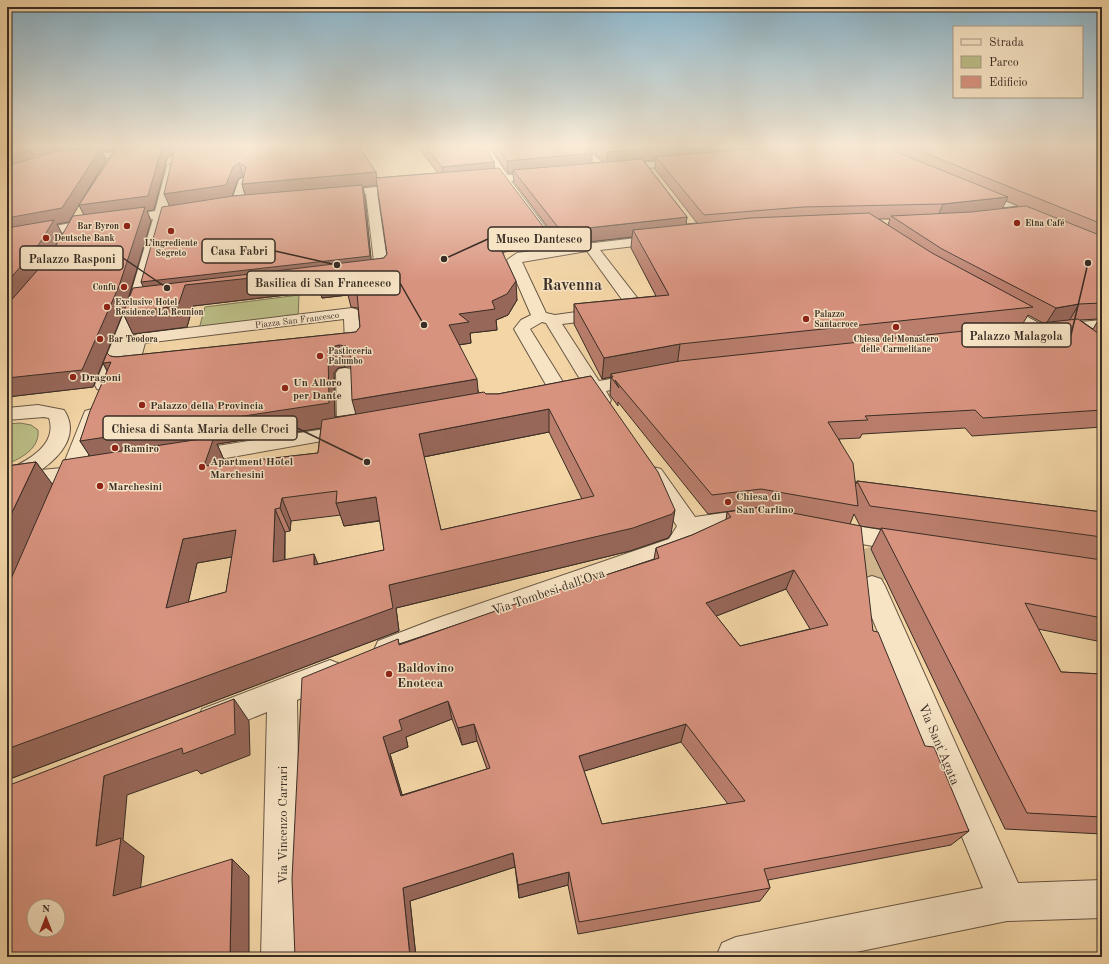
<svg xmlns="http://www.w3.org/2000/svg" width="1109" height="964" font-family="'Old Standard TT',serif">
  <rect width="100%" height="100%" fill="#f3d5a6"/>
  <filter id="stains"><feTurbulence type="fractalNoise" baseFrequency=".005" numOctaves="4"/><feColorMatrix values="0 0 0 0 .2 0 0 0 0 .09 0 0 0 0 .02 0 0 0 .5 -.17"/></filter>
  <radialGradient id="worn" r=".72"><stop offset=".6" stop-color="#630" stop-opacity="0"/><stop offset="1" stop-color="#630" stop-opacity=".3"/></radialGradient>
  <g fill="#bbbd86" stroke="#7a7556">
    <path d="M299 295 298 318 199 329 205 307Z"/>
    <path d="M20 423 31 425 38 430C40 448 22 458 7 464V424Z"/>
  </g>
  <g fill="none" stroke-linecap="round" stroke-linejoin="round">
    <path stroke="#ceb38c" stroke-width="22" stroke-dasharray="22 11" stroke-linecap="butt" d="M863 549 865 557"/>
    <path stroke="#ceb38c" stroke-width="28" stroke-dasharray="28 14" stroke-linecap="butt" d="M865 556 872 586"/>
    <g stroke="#685745" stroke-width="2">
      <g id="minor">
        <path d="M481 147H489L507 175 548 173 549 175 544 178 511 181 560 247 662 235 667 236 668 239 662 243 600 250 642 304 638 311 627 316 562 324 599 381 639 374 645 375 648 379 645 383 606 391 611 400 609 404 602 406 595 404 589 394 570 398 563 396 561 393 549 390 514 329 521 320 531 315 507 260 517 253 548 249 501 182 478 184 473 181 478 178 497 176ZM587 251 626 305 555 315 546 313 522 262ZM542 322 546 323 583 384 577 385 563 382 530 329Z"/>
        <path d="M576 147H585L607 167 608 169 607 171H599Z"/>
        <path d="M117 152 120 153 122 155 120 157 74 160 69 157 74 154Z"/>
        <path d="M685 159 689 160 690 162 689 164 618 171 613 168 618 165Z"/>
        <path d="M172 163 177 166 168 209 189 206 195 210 189 214 166 217 144 303 131 337 138 334 352 308 358 310 360 313 363 348 360 352 128 377 122 376 119 372 126 352 111 389 104 391 97 389 95 385 128 303 153 219 76 230 7 243V235L76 222 155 211 167 166ZM344 319 345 344 139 365 145 343Z"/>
        <path d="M244 177 249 180 243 203 237 206 233 205 231 203 239 180Z"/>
        <path d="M408 184 414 187 412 189 377 193 389 273 387 276C379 278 370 280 362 278L360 275 362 272 375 270 366 194 335 197 329 194 335 191Z"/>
        <path d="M978 189 1044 216 1046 219 1044 222H1036L974 194 972 192Z"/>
        <path d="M998 301 1048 328 1050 331 1048 334 1042 336 1036 334 993 309 990 306 993 303Z"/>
        <path d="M1102 320V330L1058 334 1052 332 1050 329 1052 326 1058 324Z"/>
        <path d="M345 368 351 369 354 373 357 428 359 431 356 435 192 464 185 462 181 457 185 452 192 450 337 427 336 373 339 369Z"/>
        <path d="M38 405 64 410C80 434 61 456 41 470L62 468 85 411 92 409 99 411 102 415 84 467 95 469 98 474 95 479 78 482 74 491 66 494 58 491 55 486 56 484C46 484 14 490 8 483 6 480 7 474 7 470 27 461 58 445 49 418L44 417 7 420V408Z"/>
        <path d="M653 467 661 469 695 517 751 509 759 511 763 517 759 523 751 525 697 533 687 553 445 639 388 662 378 659 374 650 378 641 435 619 669 539 677 526 642 474 645 469Z"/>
        <path d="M832 522 905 534 914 537 917 543 914 549 905 552 824 537 820 531 824 525Z"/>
        <path d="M872 576 881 579 885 586 1018 883 1102 880V918L1007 921 832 957H716L722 943 736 937 983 888 859 586 863 579Z"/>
        <path d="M330 660 340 664 345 673 340 682 297 700 301 957H261L267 712 213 734 202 729 198 719 202 709Z"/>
      </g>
    </g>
    <use href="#minor" fill="#f7e4c5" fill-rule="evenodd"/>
  </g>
  <g fill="#ba7e6d" stroke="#392d25" fill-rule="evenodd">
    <path d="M7 147H359L377 178 438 173 418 147H485L494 162V168L545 229V247L503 252 517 300 508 315 496 320 497 330 470 333 471 343 459 345 479 393 486 394H498L591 376 671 534 668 538 630 551 396 608 399 631 7 780 13 575 7 574V466L36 462 52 484 90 456 80 441 107 371 103 363 110 356 116 357 356 332 360 327 358 308 351 307 348 295 322 298 320 291 193 306 187 327 133 334 123 313 143 287 169 206 173 155H172L167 159 154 210 147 211 151 221 127 303 93 387 7 397ZM116 148 81 202 106 160 102 151H113ZM32 154 44 155 34 158ZM243 176H244L242 184 245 195 232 196 238 180ZM377 185 387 254 384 258 371 260 365 197 363 187ZM79 205 84 215 62 234 57 224 69 222ZM345 367H351L356 414 335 417 334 373 338 368ZM321 428 318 453 223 464 224 460 217 444ZM549 432 582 499 441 530 424 457ZM341 515 344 526 380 521 384 550 318 564 285 560V532L290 531 291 521ZM232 557 226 592 188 602 197 563Z"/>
    <path d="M490 147H585L592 163 604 162 587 147H1102V427L972 436 965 428 862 434 860 438 839 439 856 484 857 481 1102 512V642L1038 629 1061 672 1102 674V834L1005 829 871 549 881 529 860 526 854 514 850 524 873 631 925 746 969 831 951 845 768 880 770 888 760 901 578 934 568 885 519 898 515 867 410 901 416 957H295L398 639 399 644 654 559 656 548 692 535 726 520 727 512 758 508H755L708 514 618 402V406L610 395 611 377 602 379 574 324V304L656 296 631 248 632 237 561 245 514 182 513 173H508ZM656 160 655 169 697 223 686 224 687 217 644 161ZM1006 201 1018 206 1002 208ZM879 219H890L888 225ZM1028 315 1043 323 1022 325ZM1099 319 1093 329 1080 320ZM786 589 810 629 740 646 716 616ZM452 719 462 745 477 741 487 769 402 795 390 754 408 747 406 737ZM681 742 728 804 602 824 584 771Z"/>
  </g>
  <g fill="#976759" stroke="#392d25">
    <path d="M50 147H118L113 151H102L106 160 79 205 162 147H169L172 155 167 159 154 210 147 211 151 221 127 303 93 387 7 397V378L86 219 79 205 69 222 57 224 62 234 45 264 7 310V218L54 155Z"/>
    <path d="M673 147H808L656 157V160L607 164V152Z"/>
    <path d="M30 150 37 162 7 171V157Z"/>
    <path d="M592 153V166L513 170V173H508L507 161Z"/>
    <path d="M494 162 495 175 444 179 442 167Z"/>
    <path d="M239 163 243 176 238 180 231 199 170 207 164 194Z"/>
    <path d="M376 172 378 185 363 187 365 197 372 269 346 275V287L348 295 322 298 320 291 193 306 187 327 133 334 123 313 147 295 141 282 246 197 242 184Z"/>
    <path d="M1008 197 1001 211 937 218 943 204Z"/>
    <path d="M687 217 685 231 633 230 632 237 561 245V231Z"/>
    <path d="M545 229V247L495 253 494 235Z"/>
    <path d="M516 281 517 300 508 315 496 320 497 330 470 333 471 343 451 346 449 325 459 314 492 301Z"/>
    <path d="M1079 304 1069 321 1046 324 1056 308Z"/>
    <path d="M680 344 677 366 611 374V377L602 379 604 358Z"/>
    <path d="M339 345 345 367 338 368 334 373 335 426 217 444 224 460 216 489 95 464 80 441 328 351 332 347Z"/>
    <path d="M111 362 115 385 103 363Z"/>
    <path d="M477 379 479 401 358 422 352 400Z"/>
    <path d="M549 409V432L423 457 419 434Z"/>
    <path d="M36 462 53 485 14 576 7 568V523Z"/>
    <path d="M376 497 383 520 344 526 336 503Z"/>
    <path d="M282 498 291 521 290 531 280 508Z"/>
    <path d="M275 509 285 532 284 585 273 562Z"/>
    <path d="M675 510 671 534 668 538 630 551 396 608 399 631 7 780V749L389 585Z"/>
    <path d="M236 530 248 554 197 563 182 631 166 608 183 539Z"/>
    <path d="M314 554 323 577 314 565Z"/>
    <path d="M794 570 786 589 701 622 706 603Z"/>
    <path d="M234 699 249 721 250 755 201 774 197 770 127 795 123 840 144 856 138 911 113 896 96 846 104 776Z"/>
    <path d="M448 701 452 719 406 737 408 747 390 754 407 811 401 796 383 737 399 720Z"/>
    <path d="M474 724 477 741 462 745 458 728Z"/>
    <path d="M686 724 681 742 578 773 579 756Z"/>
    <path d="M513 853 515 867 410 901 416 957H410L403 888Z"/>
    <path d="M232 859 249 876V957H230Z"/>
    <path d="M569 872 568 885 519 898 518 885Z"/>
  </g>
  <g fill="#d8937f" stroke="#392d25" fill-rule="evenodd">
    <path d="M117 147H162L148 196 79 205Z"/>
    <path d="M174 147H359L376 172 242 184 246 167 239 163 233 167 226 185 164 194 175 147Z"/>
    <path d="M426 147H485L494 162 442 167Z"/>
    <path d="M498 147H585L592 153 507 161Z"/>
    <path d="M601 147H673L607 152Z"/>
    <path d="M771 147H884L1008 197 943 204 803 207 704 215 656 157Z"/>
    <path d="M910 147H1102V224Z"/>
    <path d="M101 148 62 208 7 218V166L56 151Z"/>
    <path d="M7 149 30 150 7 157Z"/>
    <path d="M642 159 687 217 561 231 513 170Z"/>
    <path d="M499 168 545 229 494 235 516 281 507 294 492 301 495 309 459 314 469 322 449 325 477 379 352 400 350 351 346 346 339 345 332 347 328 351 329 403 80 441 90 411 111 362 103 363 107 353 110 356 116 357 356 332 360 327 357 293 354 288 346 287V275L316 278 317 271 185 285 178 306 123 313 133 288 384 258 387 254 376 178Z"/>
    <path d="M362 185 370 256 141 282 162 207 233 196Z"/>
    <path d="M1026 206 1102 236V303L1079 304 1056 308 942 249 891 216 971 212Z"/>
    <path d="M145 207 119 286 82 370 7 378V305L50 256 73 216Z"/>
    <path d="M869 213 932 253 1033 307 680 344 604 358 574 304 669 295 633 230 751 218Z"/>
    <path d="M54 220 36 249 7 282V228Z"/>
    <path d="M1078 319 1102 336V410L983 418 975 410 865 416 868 420 828 422 853 463 858 506 761 489 712 495 615 380 619 388 611 377H613L611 374 680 361Z"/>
    <path d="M591 376 658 472 675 510 672 514 633 528 389 585 393 608 7 749V588L63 460 214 437 204 466 318 453 322 420 484 392 486 394H498ZM549 409 594 496 441 530 419 434ZM337 491 336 503 376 497 384 550 314 565V554L273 562 275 509 280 508 282 498ZM236 530 226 592 166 608 183 539Z"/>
    <path d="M36 462 7 523V466Z"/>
    <path d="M857 481 1102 512V537L870 506Z"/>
    <path d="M761 507 861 526 873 631 878 632 925 746 934 747 969 831 764 869 770 888 579 922 569 872 518 885 513 853 403 888 410 957H295L292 879 302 678 398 639 399 645 518 603 659 558 656 548 692 535 731 517 727 512ZM794 570 828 625 740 646 706 603ZM448 701 458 728 474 724 490 768 401 796 383 737 402 730 399 720ZM686 724 745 801 602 824 579 756Z"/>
    <path d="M881 528 1102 560V618L1025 603 1061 672 1102 674V817L1027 813Z"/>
    <path d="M234 699 235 734 183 754 182 748 104 776 96 846 121 838 113 896 232 859 230 957H7V786ZM34 906H58V930H34Z"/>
  </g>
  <linearGradient id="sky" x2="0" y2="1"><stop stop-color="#89b6ce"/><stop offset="0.52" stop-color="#faecd7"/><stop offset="1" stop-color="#faecd7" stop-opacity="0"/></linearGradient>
  <rect width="1109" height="281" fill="url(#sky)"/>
  <g fill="#8f2418" stroke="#f7e4c5" stroke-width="1.5">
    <circle cx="1017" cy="223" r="4"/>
    <circle cx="127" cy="226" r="4"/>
    <circle cx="171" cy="231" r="4"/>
    <circle cx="46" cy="238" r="4"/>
    <circle cx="124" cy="287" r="4"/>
    <circle cx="107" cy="307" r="4"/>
    <circle cx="806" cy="319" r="4"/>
    <circle cx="896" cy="327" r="4"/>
    <circle cx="100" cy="339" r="4"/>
    <circle cx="320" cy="356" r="4"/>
    <circle cx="73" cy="377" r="4"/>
    <circle cx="285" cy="388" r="4"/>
    <circle cx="142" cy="405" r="4"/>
    <circle cx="115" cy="448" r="4"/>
    <circle cx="202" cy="467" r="4"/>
    <circle cx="100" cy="486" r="4"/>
    <circle cx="728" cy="502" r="4"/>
    <circle cx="389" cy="674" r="4"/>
  </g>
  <g text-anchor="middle" stroke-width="3" stroke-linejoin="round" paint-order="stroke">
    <g font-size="9" font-weight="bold" fill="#392d25" stroke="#f7e4c5" text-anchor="start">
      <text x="1025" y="226">Etna Café</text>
      <text x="119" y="229" text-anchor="end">Bar Byron</text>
      <text x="54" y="241">Deutsche Bank</text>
      <text x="171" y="246" text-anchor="middle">L’ingrediente<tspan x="171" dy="10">Segreto</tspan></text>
      <text x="116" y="290" text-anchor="end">Confu</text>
      <text x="115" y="305">Exclusive Hotel<tspan x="115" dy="10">Residence La Reunion</tspan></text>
      <text x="814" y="317">Palazzo<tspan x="814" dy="10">Santacroce</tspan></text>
      <text x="108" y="342">Bar Teodora</text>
      <text x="896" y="342" text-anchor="middle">Chiesa del Monastero<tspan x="896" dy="10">delle Carmelitane</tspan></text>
      <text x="328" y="354">Pasticceria<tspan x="328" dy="10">Palumbo</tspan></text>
    </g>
    <g font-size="9" fill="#392d25" stroke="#f7e4c5">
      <text transform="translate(297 320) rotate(-7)" y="3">Piazza San Francesco</text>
    </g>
    <g font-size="11" font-weight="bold" fill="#392d25" stroke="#f7e4c5" text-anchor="start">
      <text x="81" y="381">Dragoni</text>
      <text x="293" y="386">Un Alloro<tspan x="293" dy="13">per Dante</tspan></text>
      <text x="150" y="409">Palazzo della Provincia</text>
      <text x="123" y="452">Ramiro</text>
      <text x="210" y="465">Apartment Hotel<tspan x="210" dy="13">Marchesini</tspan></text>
      <text x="108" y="490">Marchesini</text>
      <text x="736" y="500">Chiesa di<tspan x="736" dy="13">San Carlino</tspan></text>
    </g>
    <g font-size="13" fill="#392d25" stroke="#f7e4c5">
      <text transform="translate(548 591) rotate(-19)" y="5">Via Tombesi dall'Ova</text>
      <text transform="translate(940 744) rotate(67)" y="5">Via Sant'Agata</text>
      <text transform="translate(282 825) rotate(-90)" y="5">Via Vincenzo Carrari</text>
    </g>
    <g font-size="13" font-weight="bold" fill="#392d25" stroke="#f7e4c5" text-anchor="start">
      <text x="397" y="672">Baldovino<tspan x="397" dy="15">Enoteca</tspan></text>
    </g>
    <g font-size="16" font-weight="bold" fill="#392d25" stroke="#f7e4c5">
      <text x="572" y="290">Ravenna</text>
    </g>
  </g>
  <path fill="none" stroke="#392d25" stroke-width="1.5" d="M444 259L488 239M337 265L275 251M167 288L123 258M424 325L400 283M1088 263L1071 335M367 462L297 428"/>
  <g fill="#392d25" stroke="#f7e4c5" stroke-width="1.5">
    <circle cx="444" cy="259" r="4"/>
    <circle cx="337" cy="265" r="4"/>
    <circle cx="167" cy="288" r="4"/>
    <circle cx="424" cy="325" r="4"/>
    <circle cx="1088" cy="263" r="4"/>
    <circle cx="367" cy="462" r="4"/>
  </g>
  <g fill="#f7e4c5" stroke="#392d25" stroke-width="1.5">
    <rect x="488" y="227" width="103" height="24" rx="4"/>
    <rect x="202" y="239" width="73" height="24" rx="4"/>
    <rect x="20" y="246" width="103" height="24" rx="4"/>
    <rect x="247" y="271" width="153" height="24" rx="4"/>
    <rect x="962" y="323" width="109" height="24" rx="4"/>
    <rect x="103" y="416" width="194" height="24" rx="4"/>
  </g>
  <g font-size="12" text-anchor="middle" font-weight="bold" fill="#392d25">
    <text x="539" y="243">Museo Dantesco</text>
    <text x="239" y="255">Casa Fabri</text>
    <text x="72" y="263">Palazzo Rasponi</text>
    <text x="323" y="287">Basilica di San Francesco</text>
    <text x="1016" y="340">Palazzo Malagola</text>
    <text x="200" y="433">Chiesa di Santa Maria delle Croci</text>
  </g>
  <rect width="1109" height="964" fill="none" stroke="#f3d5a6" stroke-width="24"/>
  <rect x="8" y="8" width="1093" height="948" fill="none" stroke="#392d25" stroke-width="2"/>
  <rect x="12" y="12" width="1085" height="940" fill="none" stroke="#392d25"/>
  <rect x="953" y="26" width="130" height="72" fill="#f7e4c5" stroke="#ab9b85"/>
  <rect x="961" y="39" width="20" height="6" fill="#f7e4c5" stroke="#ab9b85"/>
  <text x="989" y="46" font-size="12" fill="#392d25">Strada</text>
  <rect x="961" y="56" width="20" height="12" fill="#bbbd86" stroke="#ab9b85"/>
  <text x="989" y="66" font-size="12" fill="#392d25">Parco</text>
  <rect x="961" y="76" width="20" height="12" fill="#d8937f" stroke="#ab9b85"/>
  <text x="989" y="86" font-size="12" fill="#392d25">Edificio</text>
  <g transform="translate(46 918)"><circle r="19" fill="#f7e4c5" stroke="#ab9b85"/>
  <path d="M0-3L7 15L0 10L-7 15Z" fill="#8f2418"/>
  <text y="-6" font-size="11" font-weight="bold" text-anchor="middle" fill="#392d25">N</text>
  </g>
  <rect width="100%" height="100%" filter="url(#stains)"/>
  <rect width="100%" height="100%" fill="url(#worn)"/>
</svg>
